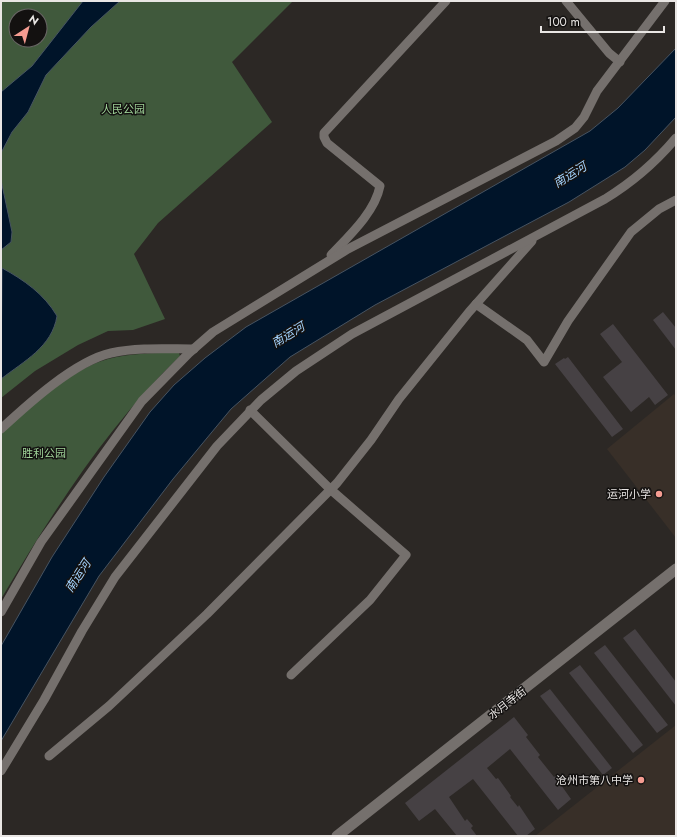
<svg xmlns="http://www.w3.org/2000/svg" width="677" height="837" font-family="Jost,'Noto Sans SC',sans-serif">
  <rect width="100%" height="100%" fill="#2c2825"/>
  <g fill="#382f28">
    <path d="M674 394 676 397V538L607 449Z"/>
    <path d="M676 725V836H535Z"/>
  </g>
  <g fill="#40593c" fill-rule="evenodd">
    <path d="M1 1H293L232 62 272 122 158 223 134 254 165 319 133 330 108 331 78 345 35 371 1 398ZM16 16H40V40H16Z"/>
    <path d="M179 353 180 356C107 426 52 513 1 599V433C26 409 75 367 108 359 131 353 155 353 179 353Z"/>
  </g>
  <g fill="#001429" stroke="#465361">
    <path d="M83 1H120L91 27 46 75 28 112 12 132 1 153V92L32 66Z"/>
    <path d="M676 48V117L645 150 625 167 569 202 375 305 290 357 231 409 173 479 99 576 1 741V646L52 557 104 477 150 412 174 385 205 358 246 327 590 131 618 108Z"/>
    <path d="M1 180 12 232 11 242 1 250Z"/>
    <path d="M2 268C24 280 44 294 57 316 52 347 24 361 1 379Z"/>
  </g>
  <g fill="#464144">
    <path d="M663 312 676 328V350L653 320Z"/>
    <path d="M613 324 668 395 655 405 649 397 631 412 603 377 622 362 600 334Z"/>
    <path d="M568 357 623 429 612 437 555 364 564 358 565 359Z"/>
    <path d="M635 629 676 682V706L623 638Z"/>
    <path d="M605 645 668 725 657 733 594 653Z"/>
    <path d="M580 665 643 745 633 753 569 673Z"/>
    <path d="M550 689 612 768 603 775 540 696Z"/>
    <path d="M514 717 528 735 526 737 540 755 538 757 554 777 557 775 563 783 561 785 571 799 558 810 510 749 487 768 496 779 498 778 511 796 510 797 518 807 519 805 535 829 526 836H518L473 779 449 797 465 821 467 819 473 826 471 828 477 836H457L435 809 419 821 405 803Z"/>
  </g>
  <g fill="none" stroke-linecap="round" stroke-linejoin="round">
    <g stroke="#75706d" stroke-width="9">
      <path d="M566 1 609 53 620 62"/>
      <path d="M331 255C349 236 375 212 380 186L327 143 324 137V133L446 1"/>
      <path d="M476 304 527 340 544 362 568 321 631 232 659 209 676 200"/>
      <path d="M250 410 330 489 406 555 370 600 291 675"/>
      <path d="M1 429C28 404 75 361 111 353 138 347 167 349 194 349"/>
      <path d="M1 612 41 542 142 401 189 353 213 332 348 249 556 141 575 128 584 117 597 91 665 1"/>
      <path d="M49 756 109 706 207 614 337 483 371 440 399 399 469 312 532 241"/>
      <path d="M1 771 44 700 82 631 115 577 217 446 261 400 296 371 352 334 605 199C633 182 655 163 676 138"/>
    </g>
    <path stroke="#75706d" stroke-width="11" d="M337 836 676 569"/>
  </g>
  <g fill="#f59c91" stroke="#131110" stroke-width="1.5">
    <circle cx="659" cy="494" r="4"/>
    <circle cx="641" cy="780" r="4"/>
  </g>
  <g text-anchor="middle" stroke-width="3" stroke-linejoin="round" paint-order="stroke">
    <g font-size="11" fill="#9fd398" stroke="#131110">
      <text x="123" y="113">人民公园</text>
      <text x="44" y="457">胜利公园</text>
    </g>
    <g font-size="11" fill="#e9e6e4" stroke="#131110" text-anchor="end">
      <text x="651" y="498">运河小学</text>
      <text x="633" y="784">沧州市第八中学</text>
    </g>
    <g font-size="11" fill="#e9e6e4" stroke="#131110">
      <text transform="translate(507 703) rotate(-38)" y="4">水月寺街</text>
    </g>
    <g font-size="12" font-style="italic" fill="#a3d3fe" stroke="#131110">
      <text transform="translate(570 175) rotate(-32)" y="4">南运河</text>
      <text transform="translate(288 335) rotate(-31)" y="4">南运河</text>
      <text transform="translate(78 576) rotate(-57)" y="4">南运河</text>
    </g>
  </g>
  <rect width="677" height="837" fill="none" stroke="#e9e6e4" stroke-width="4"/>
  <g transform="translate(28 28) rotate(36)"><circle r="19" fill="#131110" stroke="#696665"/>
  <path d="M0-3L7 15L0 10L-7 15Z" fill="#f59c91"/>
  <text y="-6" font-size="11" font-weight="bold" text-anchor="middle" fill="#e9e6e4">N</text>
  </g>
  <path d="M541 26v6h123v-6" fill="none" stroke="#e9e6e4" stroke-width="2"/>
  <text x="547" y="26" font-size="12" fill="#e9e6e4" stroke="#131110" stroke-width="3" paint-order="stroke">100 m</text>
</svg>
